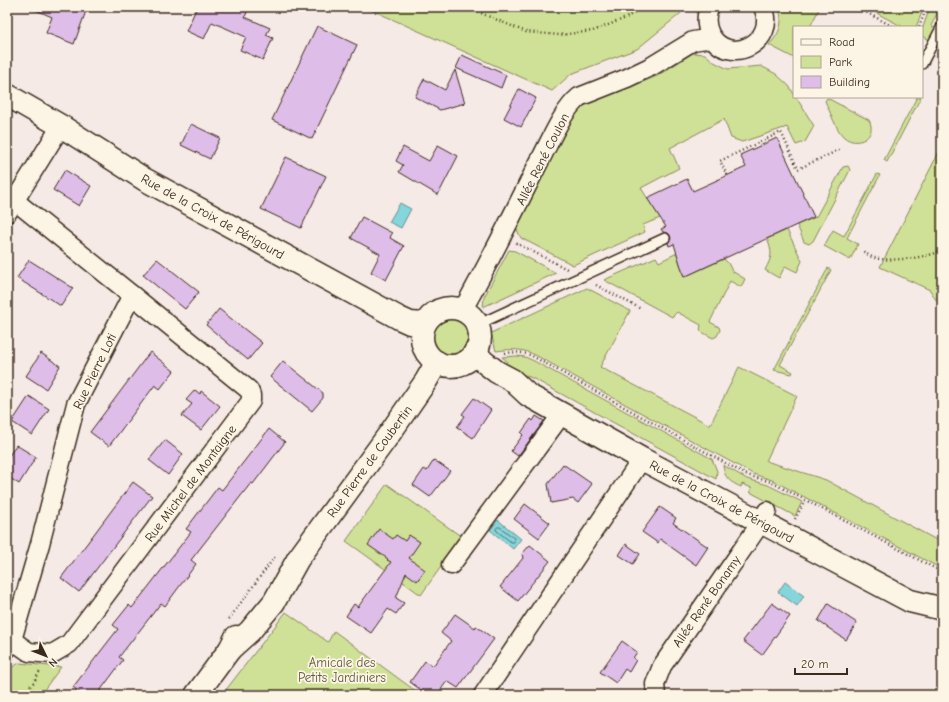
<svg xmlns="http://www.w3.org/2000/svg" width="949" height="702" font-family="'Comic Neue',sans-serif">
  <rect width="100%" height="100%" fill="#f6eae6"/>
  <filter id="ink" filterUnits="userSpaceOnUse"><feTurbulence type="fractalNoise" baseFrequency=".025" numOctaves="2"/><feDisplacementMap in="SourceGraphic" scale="8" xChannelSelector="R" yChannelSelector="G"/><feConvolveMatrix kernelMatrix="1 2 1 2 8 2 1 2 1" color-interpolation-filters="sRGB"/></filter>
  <g filter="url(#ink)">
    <g fill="#cfe196" stroke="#85865a">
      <path d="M365 7H686L680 14 637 49 571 74 552 91Z"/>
      <path d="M780 7H820L810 27H794V58L769 45C779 34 784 24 779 9Z"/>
      <path d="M865 7H924L916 27H903Z"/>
      <path d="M930 7H940L931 26 936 29 930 40 922 36V30Z"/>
      <path d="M693 53 705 54 714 62 728 69 761 66 776 74 789 86 794 94V97H796L814 126 805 142 796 145 787 127 742 142 731 138 724 119 670 148 679 168 641 188 660 218 643 225 645 232 573 265 521 238 517 230 519 219 575 111 583 106 657 76Z"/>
      <path d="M917 97H921L887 162 884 160Z"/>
      <path d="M827 98 869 120C878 137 857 148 844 137 836 130 830 111 825 101Z"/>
      <path d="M942 146V303L936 300 930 290 880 267Z"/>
      <path d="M848 166 850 170 813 241 809 244 804 242 797 225 816 217 843 167Z"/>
      <path d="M877 174 880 175 847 238 858 244 850 260 824 246 833 230 844 236Z"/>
      <path d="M787 230 802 261 797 272 785 266 779 278 765 270C772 257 773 253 767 239Z"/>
      <path d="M509 250 515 251 556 273 483 307 484 297Z"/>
      <path d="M677 253 684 277 724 259 728 263 732 271 745 279 741 287 730 281 710 322 719 327 720 330 717 336 713 338 700 331 701 325 677 312 672 317 604 280 656 257 659 262Z"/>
      <path d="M828 268 831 270 780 365 793 372 792 374 774 370Z"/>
      <path d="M587 288 630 311 600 367 710 425 739 367 797 396 766 461 826 480 942 543V569L772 480 753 474 537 356C522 348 512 349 496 351L491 333Z"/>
      <circle cx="450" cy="336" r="18"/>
      <path d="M517 356 525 357 534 361 712 459 717 471 716 479 534 379 504 366 507 361 502 357Z"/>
      <path d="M723 465 747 479 768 485 802 502 795 516 750 492 752 488 742 484 741 487C730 482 724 478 723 465Z"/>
      <path d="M387 484 462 537 421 595 346 541Z"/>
      <path d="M286 612 328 642 334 631 421 695H222Z"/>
      <path d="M19 663 61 667 40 695H7V671Z"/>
    </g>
    <g fill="#84d6dc" stroke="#679190">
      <path d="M400 203 411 209 401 228 389 222Z"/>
      <path d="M498 520 521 539 513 549 490 530Z"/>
      <path d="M785 582 804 596 797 606 778 592Z"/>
    </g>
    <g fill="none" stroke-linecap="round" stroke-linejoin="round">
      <path stroke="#586f6a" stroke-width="1" d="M498 527H500L514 538V542H511L497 531 496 529Z"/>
    </g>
    <g fill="#dfbde9" stroke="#3b2a1e">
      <path d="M29 7H75L86 11 74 44 46 33 52 17Z"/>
      <path d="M197 7H236L247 12 245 17 270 28 266 35 273 38 263 60 240 50 246 37 212 22 204 39 186 31Z"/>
      <path d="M317 26 357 45 312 139 272 120Z"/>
      <path d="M462 55 506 75 501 88 456 68Z"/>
      <path d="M455 70 465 103 440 110 415 97 424 79 445 90Z"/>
      <path d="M519 89 536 98 521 127 504 118Z"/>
      <path d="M191 124 220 138 210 159 181 145Z"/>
      <path d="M777 138 814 217 684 277 674 244 669 246 668 243 671 239 670 235 668 233 663 232 661 229 666 227 647 198 687 179 693 191 746 167 740 155Z"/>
      <path d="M438 145 458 156 438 195 399 172 403 165 396 161 403 147 429 161Z"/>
      <path d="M286 157 326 176 301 228 261 209Z"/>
      <path d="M65 170 91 186 79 206 53 190Z"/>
      <path d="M362 217 392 233 390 238 404 246 386 280 371 272 380 254 351 238Z"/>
      <path d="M157 259 199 292 185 309 143 275Z"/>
      <path d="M29 260 73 288 61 306 17 278Z"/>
      <path d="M219 309 262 343 248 360 206 325Z"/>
      <path d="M150 352 174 371 160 389 155 385 109 446 90 432Z"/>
      <path d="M41 353 60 366 46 389 26 376Z"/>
      <path d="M283 361 323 393V398L312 411 270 377Z"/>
      <path d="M195 390 200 394 201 391 220 406 201 430 182 416 192 404 186 400Z"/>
      <path d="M29 396 49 409 32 435 12 422Z"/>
      <path d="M474 398 491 410 473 438 457 427 465 416 462 414Z"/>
      <path d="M536 416 544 421 518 456 511 451 523 435 521 433 531 419 533 421Z"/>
      <path d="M269 429 285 442 253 484 251 483 191 560 196 564 165 606 161 603 119 657 123 660 97 695H83L73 687 118 629 113 625 129 605 132 608 191 532 186 529 218 487 222 490Z"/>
      <path d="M165 440 183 454 168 475 149 460Z"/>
      <path d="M16 445 36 457 19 484 7 476V459Z"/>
      <path d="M434 460 450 471 430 497 413 485 424 469 427 471Z"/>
      <path d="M563 464 592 484 578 503 573 499 551 503 548 484Z"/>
      <path d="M133 482 152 496 79 592 61 578Z"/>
      <path d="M525 504 550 523 539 538 514 519Z"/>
      <path d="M660 507 676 518 673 523 708 547 696 565 660 539 658 543 642 532Z"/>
      <path d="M379 529 393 539 396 535 405 541 409 535 420 542 409 558 425 570 417 581 406 573 396 598 404 603 396 614 388 609 371 633 346 616 354 604 358 607 391 562 387 560 388 559 368 545Z"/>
      <path d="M626 544 640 554 633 564 619 555Z"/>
      <path d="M530 545 550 561 518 601 500 587 523 558 522 554Z"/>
      <path d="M772 603 790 616 762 655 743 641Z"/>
      <path d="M828 604 857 623 846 640 818 621Z"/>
      <path d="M455 614 475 628 476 626 494 639 458 688 447 681 437 695H428L410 682 425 661 433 666 451 641 441 633Z"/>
      <path d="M622 641 637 652 633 658 636 660 629 672 625 669 616 683 600 672Z"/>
    </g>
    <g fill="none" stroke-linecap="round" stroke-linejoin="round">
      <g stroke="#3b2a1e" stroke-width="12">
        <g id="service">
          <path d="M922 64 942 26"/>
          <path d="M477 325 665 238"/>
        </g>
      </g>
      <g stroke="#3b2a1e" stroke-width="21">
        <g id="minor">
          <path d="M710 7C705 15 706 26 710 34 728 68 779 42 763 7"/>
          <path d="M7 213 61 126"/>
          <path d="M460 309 467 302C492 257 515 210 538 164 549 144 562 111 579 97L627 78 652 66 693 41 712 38"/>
          <path d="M451 565 562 414"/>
          <path d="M7 634 12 640 29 652 52 654 69 644 251 401V395L249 390 132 295"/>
          <path d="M7 649 12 640 40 544 76 404 132 295 15 201"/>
          <path d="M483 695 642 459"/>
          <path d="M656 695 655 684 662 666 762 521 767 511"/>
        </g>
      </g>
      <g stroke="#3b2a1e" stroke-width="25">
        <g id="tertiary">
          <path d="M7 95 61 126 144 179 399 318 410 323 424 324"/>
          <circle cx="451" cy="337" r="29"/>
          <path d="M475 352 484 362 497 372 512 380 528 395 642 459 910 601 939 608"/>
          <path d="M230 649 250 631 274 602 298 559 390 433 426 381 437 362"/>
          <path d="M196 695 230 649 236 637"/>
        </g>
      </g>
      <g stroke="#3b2a1e" stroke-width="2.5" stroke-dasharray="1 3" stroke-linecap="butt">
        <path d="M471 7 483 14 526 32 559 35 593 31 626 18 642 7"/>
        <path d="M856 7 894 27"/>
        <path d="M919 27 927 7"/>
        <path d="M727 175 720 161 781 132 798 169 841 149"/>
        <path d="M516 243 567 269"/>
        <path d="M864 252C867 254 871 257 875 258 888 262 930 258 942 250"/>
        <path d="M596 285 641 309"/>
        <path d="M505 353C515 352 523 352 532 356L747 475 771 482 942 572"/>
        <path d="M795 519 805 501"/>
        <path d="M229 619 276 555"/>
        <path d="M22 695 34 682 40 671"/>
      </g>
      <use href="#service" stroke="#fcf5e5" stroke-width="9"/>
      <use href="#minor" stroke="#fcf5e5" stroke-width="18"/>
      <use href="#tertiary" stroke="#fcf5e5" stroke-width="22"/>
    </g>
  </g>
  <g text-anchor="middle" stroke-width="3.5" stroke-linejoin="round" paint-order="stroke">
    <g font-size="13" fill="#3b2a1e" stroke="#fcf5e5">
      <text transform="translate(542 159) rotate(-63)" y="5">Allée René Coulon</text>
      <text transform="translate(213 216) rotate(29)" y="5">Rue de la Croix de Périgourd</text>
      <text transform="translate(94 371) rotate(-64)" y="5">Rue Pierre Loti</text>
      <text transform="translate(369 461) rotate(-54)" y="5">Rue Pierre de Coubertin</text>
      <text transform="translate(190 483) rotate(-53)" y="5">Rue Michel de Montaigne</text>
      <text transform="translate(722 501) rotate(28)" y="5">Rue de la Croix de Périgourd</text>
      <text transform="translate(706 601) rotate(-55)" y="5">Allée René Bonamy</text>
    </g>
    <g font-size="13" fill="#60583c" stroke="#fcf5e5">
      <text x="342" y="667">Amicale des<tspan x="342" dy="15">Petits Jardiniers</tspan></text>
    </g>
  </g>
  <rect width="949" height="702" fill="none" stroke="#fcf5e5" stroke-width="24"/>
  <rect x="12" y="12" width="925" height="678" fill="none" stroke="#3b2a1e" stroke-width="1.5" filter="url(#ink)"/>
  <rect x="793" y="26" width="130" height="72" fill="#fcf5e5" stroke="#afa495"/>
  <rect x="801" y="39" width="20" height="6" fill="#fcf5e5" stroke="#afa495"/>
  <text x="829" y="46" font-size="12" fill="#3b2a1e">Road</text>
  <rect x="801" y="56" width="20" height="12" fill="#cfe196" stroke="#afa495"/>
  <text x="829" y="66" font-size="12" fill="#3b2a1e">Park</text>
  <rect x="801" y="76" width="20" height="12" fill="#dfbde9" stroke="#afa495"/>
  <text x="829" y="86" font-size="12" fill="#3b2a1e">Building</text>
  <g transform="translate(46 656) rotate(133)" stroke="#fcf5e5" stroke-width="3" paint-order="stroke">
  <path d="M0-3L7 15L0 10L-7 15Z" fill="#3b2a1e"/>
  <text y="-6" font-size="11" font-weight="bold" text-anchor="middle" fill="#3b2a1e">N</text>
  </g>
  <path d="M795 668v6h52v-6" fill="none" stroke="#3b2a1e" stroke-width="2"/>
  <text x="801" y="668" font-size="12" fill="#3b2a1e" stroke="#fcf5e5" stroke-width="3" paint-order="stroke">20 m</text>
</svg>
